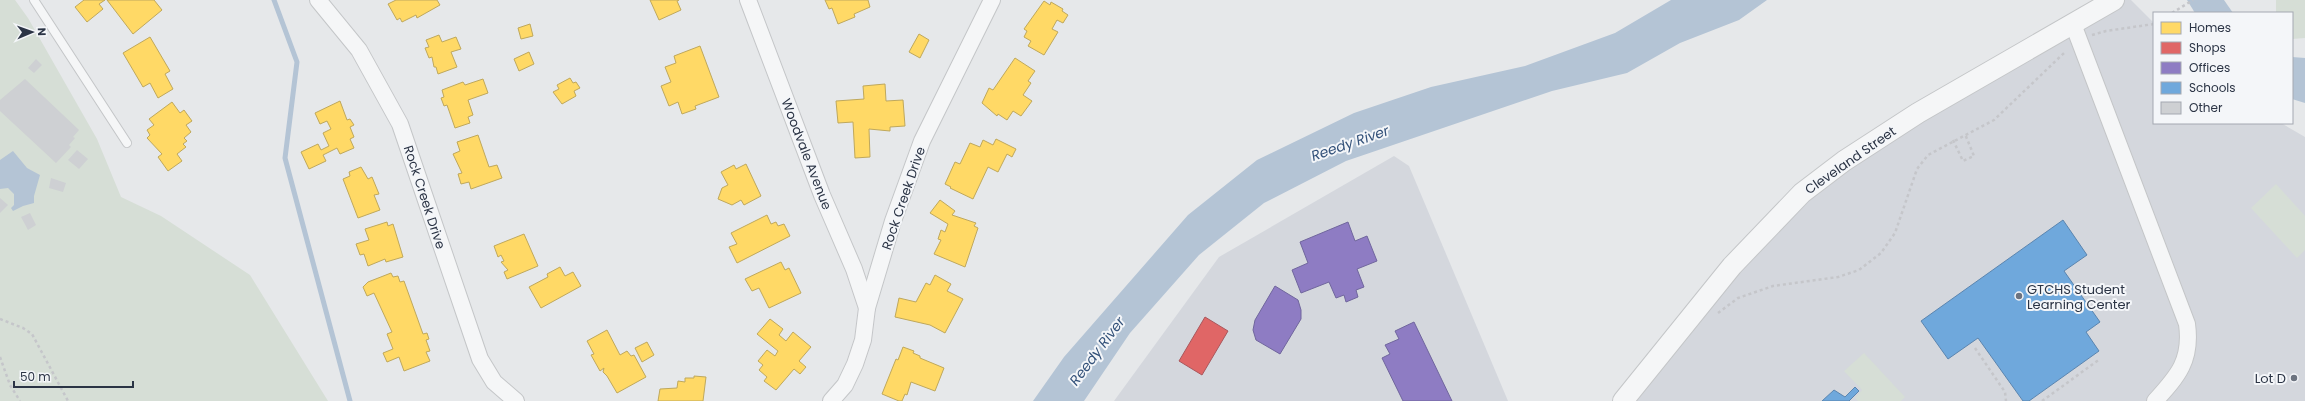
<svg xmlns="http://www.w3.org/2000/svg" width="2305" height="401" font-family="Poppins,sans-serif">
  <rect width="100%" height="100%" fill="#e6e8ea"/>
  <g fill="#d4d7dd">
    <path d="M2114 0H2131L2154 23V123H2281L2305 137V401H1623L1802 193Z"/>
    <path d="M1394 156 1409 166 1508 401H1114L1219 257Z"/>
  </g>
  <g fill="#d6ded6">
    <path d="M0 0H15L28 18 97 139 121 197 161 216 250 275 328 401H0Z"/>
    <path d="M2276 0H2305V38L2292 39V13H2276Z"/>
    <path d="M2276 184 2305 216V250L2297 258 2251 208Z"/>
    <path d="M1864 353 1905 397 1901 401H1858L1855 398 1862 390 1844 371Z"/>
  </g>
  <g fill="#b4c4d5">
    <path d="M1671 0H1767L1739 20 1680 43 1627 73 1552 91 1346 161 1264 203 1199 255 1130 333 1084 401H1033L1064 357 1188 215 1257 160 1354 113 1431 87 1525 66 1615 33Z"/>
    <path d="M2187 0H2224L2233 13H2195Z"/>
    <path d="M2292 57 2305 58V103L2292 99Z"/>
    <path d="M13 151 27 168 40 175 34 196V203L23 206 13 211 11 208 14 205V194L8 188 0 189V160Z"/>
  </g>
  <g fill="#ffd966" stroke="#bfa85c">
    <path d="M84 0H105L99 4 103 9 87 22 75 7Z"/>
    <path d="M107 0H154L162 10 133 34Z"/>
    <path d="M396 0H437L440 5 417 18 416 15 402 22 400 18 397 20 388 4Z"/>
    <path d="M650 0H679L677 1 681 10 659 20Z"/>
    <path d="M825 0H868L870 7 854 14 855 17 838 24 832 8 829 9Z"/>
    <path d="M1044 1 1050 5 1051 2 1063 9 1062 11 1068 15 1063 23 1057 20 1052 29 1058 32 1044 55 1028 46 1031 41 1024 37 1027 31 1024 29Z"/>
    <path d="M530 24 533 36 521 39 518 28Z"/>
    <path d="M919 34 929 40 920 58 909 52Z"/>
    <path d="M439 35 442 42 456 37 461 49 451 52 457 67 438 74 436 67H434L432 57 429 58 425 48 429 47 426 40Z"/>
    <path d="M150 37 170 71 165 74 173 89 158 98 150 83 143 87 123 53Z"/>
    <path d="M700 46 719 97 695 106 696 109 682 114 678 102 669 106 661 86 671 82 665 67 676 63 674 56Z"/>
    <path d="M529 52 534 64 519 71 514 59Z"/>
    <path d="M1015 58 1035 71 1028 81 1031 83 1023 95 1032 101 1021 116 1013 111 1007 120 998 114 997 116 982 103 989 88 993 90Z"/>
    <path d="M570 78 573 83 576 82 580 88 574 91 576 96 562 104 553 92 559 89 557 85Z"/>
    <path d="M483 79 488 93 468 100 473 115 468 117 470 123 455 128 447 105 444 106 441 98 444 97 442 90 463 82 465 85Z"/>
    <path d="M885 84 886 101 903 100 905 126 890 127V131L869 129 870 157 855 158 853 122 838 123 836 101 864 99 863 86Z"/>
    <path d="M340 101 347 120 350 119 354 125 350 127 354 137 350 139 354 148 340 154 337 148 323 155 326 161 309 169 301 152 318 144 321 150 329 146 323 133 331 129 327 121 320 124 315 113Z"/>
    <path d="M172 102 180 113 184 110 192 121 186 125 191 132 184 138 187 141 183 144 186 147 177 154 182 161 168 171 158 157 162 154 147 138 150 135 147 130 154 125 149 119Z"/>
    <path d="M478 135 489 167 497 165 502 178 471 189 469 182 461 184 458 174 462 173 453 154 460 151 457 142Z"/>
    <path d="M996 139 1016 149 1012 157 1007 154 998 172 988 167 973 199 950 188 951 187 945 184 955 162 960 164 970 143 980 147 983 140 993 145Z"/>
    <path d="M746 164 761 196 744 205 741 200 732 205 718 199 722 188 728 185 721 172 734 165 736 169Z"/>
    <path d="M361 167 368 179 372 177 379 194 374 195 380 210 358 218 343 179 350 176 349 172Z"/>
    <path d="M940 200 955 211 952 215 976 223 974 226 978 228 965 267 934 254 941 240 938 239 941 230 945 232 948 224 930 213Z"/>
    <path d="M767 215 771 224 776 222 778 226 784 224 790 236 737 263 729 247 737 244 731 233Z"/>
    <path d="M387 222 388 226 393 224 403 257 386 262 385 259 368 266 364 254 360 255 356 244 369 240 365 229Z"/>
    <path d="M524 234 538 266 507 279 504 272 508 270 501 262 504 261 501 255 498 257 494 246Z"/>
    <path d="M781 262 785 270 789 268 801 293 769 308 759 288 752 291 745 279Z"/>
    <path d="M560 267 565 276 573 272 581 286 541 308 529 287 548 277 547 274Z"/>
    <path d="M391 273 393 277 398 276 400 282 404 281 423 334 427 333 429 339 426 340 430 351 426 352 430 361 404 371 399 357 387 362 383 353 393 349 387 334 392 332 374 293 367 296 363 287 368 282Z"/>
    <path d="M935 275 951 284 947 291 963 299 945 333 930 325 895 317 899 298 916 302 926 283 930 285Z"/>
    <path d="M770 319 783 329 779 335 786 341 793 332 811 347 799 361 806 367 800 374 794 369 776 390 764 381 767 377 759 370 763 365 758 361 767 350 775 356 778 351 757 334Z"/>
    <path d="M607 330 620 355 627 351 631 356 634 355 646 377 617 393 607 376 603 372 604 368 600 371 591 355 594 354 587 341Z"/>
    <path d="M647 342 654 355 642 362 635 348Z"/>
    <path d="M903 347 914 351 913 353 920 356V358L944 368 935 391 911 382 907 395 905 394 902 401H899L882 394 896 359 898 360Z"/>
    <path d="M694 376 706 377 703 401H658L660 389 677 388 678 381 685 382V378H694Z"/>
  </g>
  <path fill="#e06666" stroke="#aa575c" d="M1205 317 1228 331 1202 375 1179 361Z"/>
  <g fill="#8e7cc3" stroke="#70669d">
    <path d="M1348 222 1355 241 1367 236 1377 261 1357 269 1364 287 1356 290 1358 297 1346 302 1344 295 1336 298 1329 282 1301 293 1292 270 1308 263 1300 242Z"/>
    <path d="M1275 286 1298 300 1301 310V319L1280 354 1256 340 1253 330 1255 320Z"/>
    <path d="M1414 322 1452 401H1403L1382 358 1390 354 1385 345 1399 339 1395 331Z"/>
  </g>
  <g fill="#6fa8dc" stroke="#5b85af">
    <path d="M2063 220 2087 255 2064 271 2100 322 2086 332 2099 351 2029 401H2023L1978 338 1948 359 1921 321Z"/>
    <path d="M1855 387 1859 391 1849 401H1822L1834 390 1845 397Z"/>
  </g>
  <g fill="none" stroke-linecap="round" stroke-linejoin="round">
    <path stroke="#b4c4d5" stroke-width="5" d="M274 0 297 62 285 158 350 401"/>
  </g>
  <g fill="#ced0d3">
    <path d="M36 59 42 65 34 73 28 68Z"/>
    <path d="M25 79 79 130 73 137 75 138 69 145 71 147 56 163 0 111V100Z"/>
    <path d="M77 150 88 159 79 169 68 160Z"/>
    <path d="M51 178 66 183 63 192 49 188Z"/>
    <path d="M0 198 8 205 0 213Z"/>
    <path d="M30 213 36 225 28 230 21 217Z"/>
  </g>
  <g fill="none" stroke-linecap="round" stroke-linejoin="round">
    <g stroke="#c4c6c8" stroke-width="10">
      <path id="service" d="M34 0 127 143"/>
    </g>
    <g stroke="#c4c6c8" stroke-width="18">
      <g id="minor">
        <path d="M318 0 359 50 400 124 480 359 494 382 516 401"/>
        <path d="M748 0 822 195 854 269 867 308"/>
        <path d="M2073 24 2187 324C2192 360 2178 376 2155 401"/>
        <path d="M831 401 845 385 855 364 863 340 867 308 893 221 922 141 992 0"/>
      </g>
    </g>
    <g stroke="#c4c6c8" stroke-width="22">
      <path id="tertiary" d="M1623 401 1732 266 1802 193 1844 161 1918 113 2114 0"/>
    </g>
    <g stroke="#c5c6ca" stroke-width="2.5" stroke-dasharray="3 3" stroke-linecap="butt">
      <path d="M2172 13 2193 0"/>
      <path d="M2092 35 2106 31 2154 24"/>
      <path d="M1953 140 1963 161 1974 156 1965 134"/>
      <path d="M1718 313 1738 298 1773 286 1838 277 1859 270 1881 253 1895 233 1917 169 1928 155 1994 120 2064 53"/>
      <path d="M0 319 23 328 32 334 68 401"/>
      <path d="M1975 348 2005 392 2006 401"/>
      <path d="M0 357 10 385 20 401"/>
      <path d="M2042 401 2100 359"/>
    </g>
    <use href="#service" stroke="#f5f6f7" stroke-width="8"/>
    <use href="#minor" stroke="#f5f6f7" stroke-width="16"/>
    <use href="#tertiary" stroke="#f5f6f7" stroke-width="20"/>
  </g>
  <g fill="#6c737f" stroke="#f4f6f9" stroke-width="1.5">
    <circle cx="2019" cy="296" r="4"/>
    <circle cx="2294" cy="378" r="4"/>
  </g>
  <g text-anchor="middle" stroke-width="4" stroke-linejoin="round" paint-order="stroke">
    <g font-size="13" fill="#2b3445" stroke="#f4f6f9">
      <text transform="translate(807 154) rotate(69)" y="5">Woodvale Avenue</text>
      <text transform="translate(1850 160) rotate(-35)" y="5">Cleveland Street</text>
      <text transform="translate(425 197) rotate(72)" y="5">Rock Creek Drive</text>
      <text transform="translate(903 198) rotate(-71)" y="5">Rock Creek Drive</text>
    </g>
    <g font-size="13" fill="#2b3445" stroke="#f4f6f9" text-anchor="start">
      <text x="2027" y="294">GTCHS Student<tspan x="2027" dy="15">Learning Center</tspan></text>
      <text x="2286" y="383" text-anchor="end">Lot D</text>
    </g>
    <g font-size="14" font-style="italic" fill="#34527a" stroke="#f4f6f9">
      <text transform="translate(1350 143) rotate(-19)" y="5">Reedy River</text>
      <text transform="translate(1097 351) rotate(-53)" y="5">Reedy River</text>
    </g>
  </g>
  <rect x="2153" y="12" width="140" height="112" fill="#f4f6f9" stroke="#a4a8b1"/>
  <rect x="2161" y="22" width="20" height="12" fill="#ffd966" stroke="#a4a8b1"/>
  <text x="2189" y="32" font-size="12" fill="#2b3445">Homes</text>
  <rect x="2161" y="42" width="20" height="12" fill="#e06666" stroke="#a4a8b1"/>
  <text x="2189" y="52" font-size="12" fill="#2b3445">Shops</text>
  <rect x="2161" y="62" width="20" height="12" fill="#8e7cc3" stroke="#a4a8b1"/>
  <text x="2189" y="72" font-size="12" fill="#2b3445">Offices</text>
  <rect x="2161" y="82" width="20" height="12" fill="#6fa8dc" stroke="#a4a8b1"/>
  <text x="2189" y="92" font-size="12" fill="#2b3445">Schools</text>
  <rect x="2161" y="102" width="20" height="12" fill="#ced0d3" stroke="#a4a8b1"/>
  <text x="2189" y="112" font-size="12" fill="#2b3445">Other</text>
  <g transform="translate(32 32) rotate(88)" stroke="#f4f6f9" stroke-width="3" paint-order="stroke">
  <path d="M0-3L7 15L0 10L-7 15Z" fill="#2b3445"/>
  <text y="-6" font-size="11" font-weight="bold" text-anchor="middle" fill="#2b3445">N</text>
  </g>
  <path d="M14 381v6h119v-6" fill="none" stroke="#2b3445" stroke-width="2"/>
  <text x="20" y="381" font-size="12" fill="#2b3445" stroke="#f4f6f9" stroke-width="3" paint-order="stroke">50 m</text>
</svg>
